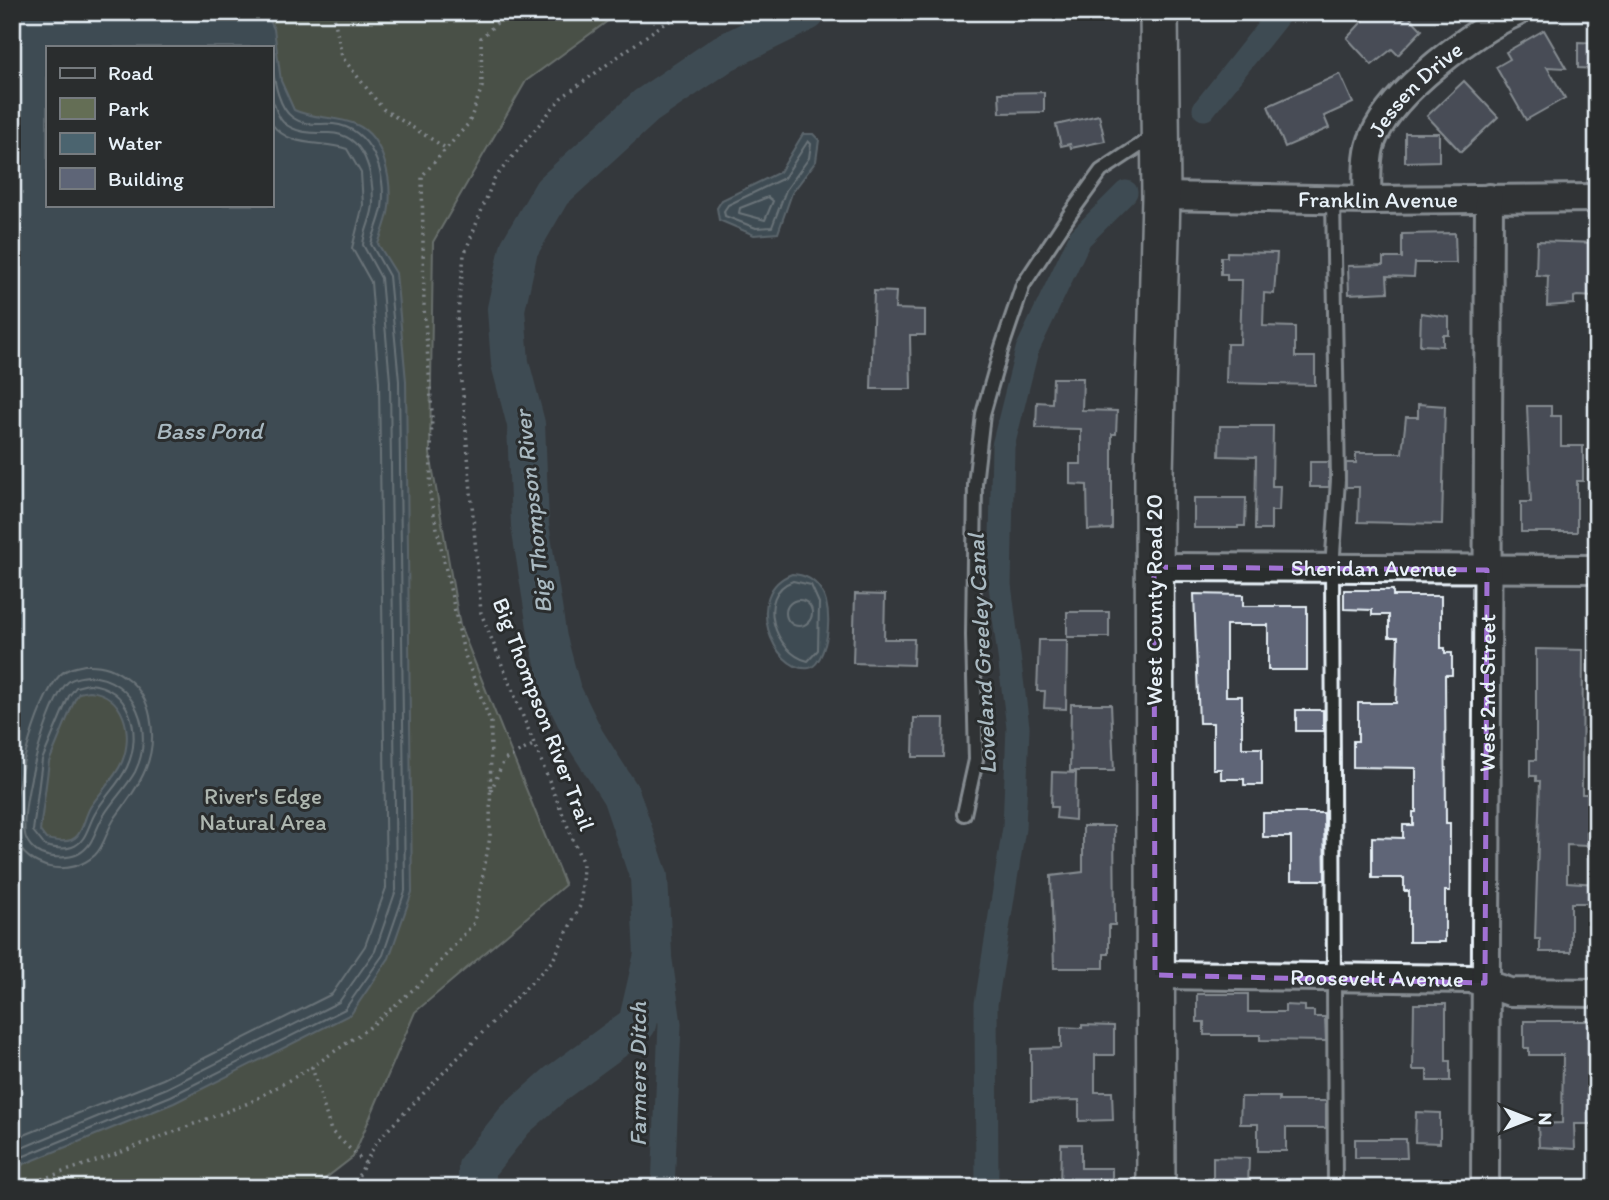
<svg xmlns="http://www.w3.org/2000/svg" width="1609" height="1200" font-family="Itim,sans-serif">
  <rect width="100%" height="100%" fill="#34383d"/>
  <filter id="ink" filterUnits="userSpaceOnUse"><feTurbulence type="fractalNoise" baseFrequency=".0143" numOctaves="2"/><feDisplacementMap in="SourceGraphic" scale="14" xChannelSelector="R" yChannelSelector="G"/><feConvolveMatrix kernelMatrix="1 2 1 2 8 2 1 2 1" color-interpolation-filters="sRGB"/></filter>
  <g filter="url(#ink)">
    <path fill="#646e55" stroke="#a6b0a6" stroke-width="2" fill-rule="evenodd" d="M12 12H620L526 81 433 242 430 454 460 626 565 885 415 1012 353 1157 313 1188H12ZM47 47H271V205H47Z"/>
    <g fill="#4b646f" stroke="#8a9ca6" stroke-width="2" fill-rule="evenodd">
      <path d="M12 12H266L274 29 281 81 294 110C315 120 336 115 357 125 384 137 392 181 389 207 388 219 382 233 378 244L396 273 406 381 412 892 389 958 351 1014 174 1103 12 1169ZM47 47H271V205H47ZM89 691C124 694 134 733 122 762 115 778 101 791 91 806 85 815 84 828 77 836 70 844 56 841 46 839L40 831 49 762 75 699 79 693Z"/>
      <path d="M803 134H813L819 140 816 161 792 193 778 233 754 235 719 220 717 208 722 200 780 172Z"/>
      <path d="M792 574C846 576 829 665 809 668 773 673 742 592 792 574Z"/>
    </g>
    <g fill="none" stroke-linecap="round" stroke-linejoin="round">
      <g stroke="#a9b9c1" stroke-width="2">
        <path d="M808 141 811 144 809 158 786 190 772 227 756 228 725 216 724 211 728 205 784 178Z"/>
        <path d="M768 197 773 201 765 220 739 213 740 208Z"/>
        <path d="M793 581 811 585 819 603 818 650 808 661C775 654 755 594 793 581Z"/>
        <circle cx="799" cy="613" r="13"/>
        <path d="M85 665C104 664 115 669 129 680 141 690 147 701 150 716 159 759 139 785 115 818 107 829 105 845 95 855 70 878 27 870 15 838 9 802 35 701 60 675 67 668 76 667 85 665Z"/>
        <path d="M88 676C136 678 155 732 135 772 126 788 113 800 104 815 95 829 94 846 78 854 68 859 51 858 41 854 34 851 26 842 25 834 20 806 47 701 68 682 74 677 82 677 88 676Z"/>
        <path d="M88 684C130 686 143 733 127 767 119 784 105 796 96 812 88 824 87 842 72 847 64 850 53 848 45 846L33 831 42 760 69 696 76 687Z"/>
        <path d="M12 1140 163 1079 332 994 365 946 386 888 379 382 371 282 352 248 363 205 361 173 347 149C321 140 290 149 271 123"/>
        <path d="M12 1152 167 1088 339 1002 375 951 396 890 390 381 381 278 363 245C364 230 373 217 373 203 373 174 366 134 329 133 313 133 296 134 283 122 277 116 275 105 271 97"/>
        <path d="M12 1161 171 1096 345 1009 383 955 405 891 399 381 389 276 371 244C374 232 380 220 382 208 387 174 372 128 333 124 317 123 306 127 292 117 278 107 274 78 271 62"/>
      </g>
      <g stroke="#4b646f" stroke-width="23">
        <path d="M1204 109 1281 12"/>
        <path d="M649 877 670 1024 663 1188"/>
        <path d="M987 1188 986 1004 1014 828 1018 727 1000 585 1003 446 1027 350 1080 238 1126 192"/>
      </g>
      <path stroke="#4b646f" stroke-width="38" d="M477 1188V1167L515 1120 558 1082 637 1024 653 955 649 877 621 795 586 740 562 691 548 639 530 525 526 424 510 363 506 309 519 249 552 192 646 106 724 53 807 12"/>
    </g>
    <g fill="#5e6577" stroke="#e8f1f8" stroke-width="2">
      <path d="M1371 12H1394L1402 20 1408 15 1422 30 1398 55 1392 49 1372 65 1347 38Z"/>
      <path d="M1544 30 1566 68 1547 67 1565 98 1526 120 1496 67 1510 59 1506 52Z"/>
      <path d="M1578 42 1597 43V69L1578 68Z"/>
      <path d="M1340 74 1353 103 1324 116 1329 128 1285 147 1268 106Z"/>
      <path d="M1464 81 1498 117 1461 152 1427 116Z"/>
      <path d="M1044 92V112L1000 113 999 93Z"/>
      <path d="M1099 115 1105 141 1071 148 1070 144 1061 146 1056 125Z"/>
      <path d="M1405 133H1439V161L1405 162Z"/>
      <path d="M1455 233 1456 263H1415L1414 277 1387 276 1388 292 1349 294 1348 266 1383 265V258H1402V234Z"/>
      <path d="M1537 241 1597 243V297L1577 296 1574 297V304L1547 306 1548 276 1536 275Z"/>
      <path d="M1227 252 1277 253 1274 294 1264 293 1263 326 1295 327V357H1315V385L1226 383 1227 344H1240L1242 280H1227V274H1221V257H1227Z"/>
      <path d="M874 291 896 292 895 309 925 310V335H910L911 389H871Z"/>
      <path d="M1421 313 1449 317V335H1443V346L1420 345Z"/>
      <path d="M1053 378H1083L1082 410 1117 411 1116 434H1112V529L1088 530 1087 485 1070 484V464H1081V429L1036 428 1037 402 1052 403Z"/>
      <path d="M1418 404 1445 406 1442 524 1358 522 1359 487H1346V463H1356V453H1402L1406 417H1418Z"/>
      <path d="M1527 406H1551V416H1561V446H1583V481H1577V532H1521V502H1531Z"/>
      <path d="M1220 426H1273L1272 486H1280L1279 511H1271V530H1255L1256 457 1219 456Z"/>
      <rect x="1310" y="462" width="19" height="25"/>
      <path d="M1194 498H1246L1245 526H1238V528H1194Z"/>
      <path d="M1344 590H1393V596H1441V648H1445V653H1452V675H1445L1446 823H1450V891H1445V942H1409V891H1404V878H1372V837L1403 838V825H1413V812H1416V768L1353 767V741H1358V703H1396L1398 637H1389V615H1372V610L1344 609Z"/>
      <path d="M855 594 885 595 884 639H914L913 665 853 663Z"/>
      <path d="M1194 594 1243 595V606H1307V670H1268V625H1226V696H1242V748H1262V785H1244V779H1221V769H1213V723H1199Z"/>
      <rect x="1067" y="612" width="42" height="25"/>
      <path d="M1039 640H1067L1066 709 1044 708 1045 691H1037Z"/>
      <path d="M1536 649 1583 650 1582 794H1597V817H1587V846L1567 845V882L1597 884V903H1571V952H1540V939H1535L1540 781H1536V776H1530V760H1536Z"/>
      <path d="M1071 704H1111L1114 771H1070Z"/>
      <rect x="1296" y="710" width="27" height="21"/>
      <path d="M914 718H944L943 757H913Z"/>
      <path d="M1052 772 1076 773 1075 820 1056 818 1057 807H1051Z"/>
      <path d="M1263 813H1324L1325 880H1291V837H1263Z"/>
      <path d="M1083 826H1114L1115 925H1109V954H1104V968H1054L1051 876 1083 872Z"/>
      <path d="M1197 994H1248V1012H1285V1005L1305 1006V1011H1314V1017H1325L1326 1041 1260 1040V1035H1204V1022H1197Z"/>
      <path d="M1414 1004H1446V1061H1450V1081H1427V1070H1413Z"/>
      <path d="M1524 1021H1597V1124H1574L1575 1149 1539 1147 1538 1124 1562 1123 1563 1055H1529V1048H1524Z"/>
      <path d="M1082 1025 1114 1026V1055H1095V1092H1112L1113 1120 1079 1121V1100L1031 1101V1049L1061 1048V1027L1082 1028Z"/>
      <path d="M1241 1097H1279V1101H1326V1128H1286V1151H1258V1124H1240Z"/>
      <path d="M1416 1112 1440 1113V1143L1415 1142Z"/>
      <path d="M1355 1139H1406L1407 1158H1355Z"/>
      <path d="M1061 1144H1081V1168H1112V1188H1060Z"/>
      <path d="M1213 1157 1249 1158 1248 1186 1213 1188Z"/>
    </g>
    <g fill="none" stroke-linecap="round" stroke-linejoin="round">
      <g stroke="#e8f1f8" stroke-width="18">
        <g id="service">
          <path d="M1333 200 1338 480 1332 569 1335 1188"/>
          <path d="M964 814 976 760 973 635 975 484 983 414 1002 347 1023 285 1070 214 1101 171 1154 136"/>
        </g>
      </g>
      <g stroke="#e8f1f8" stroke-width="32">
        <g id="minor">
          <path id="s1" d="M1161 196 1367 200 1597 198"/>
          <path id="s2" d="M1367 200C1368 180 1365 154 1374 136 1394 91 1472 32 1517 12"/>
          <path id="s3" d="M1154 567 1597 569"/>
          <path id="s4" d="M1155 975 1471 979 1510 992 1597 993"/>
          <path id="s5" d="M1485 1188 1489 198"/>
        </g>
      </g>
      <g stroke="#e8f1f8" stroke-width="42">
        <path id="secondary" d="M1156 1188 1154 474 1161 196 1159 12"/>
      </g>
      <g stroke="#e8f1f8" stroke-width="3.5" stroke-dasharray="2 5" stroke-linecap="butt">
        <path d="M333 12 342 57 383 109 444 147"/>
        <path d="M491 791 504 760 535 744"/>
        <path d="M365 1163 331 1131 312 1067 370 1027 424 980 474 923 490 837 491 723 464 653 430 496 432 412 424 308 422 176 469 123 482 87 481 38 505 15 535 16 541 12"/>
        <path d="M15 1188 114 1155 251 1102 312 1067"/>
        <path d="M352 1188 377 1141 553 960 581 904 583 864 481 613 457 322 464 255 494 179 561 98 656 29 687 12"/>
      </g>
      <use href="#service" stroke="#2a2d2e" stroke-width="12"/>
      <use href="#minor" stroke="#2a2d2e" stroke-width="26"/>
      <use href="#secondary" stroke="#2a2d2e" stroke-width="37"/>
    </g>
  </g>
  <path d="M0 0H1609V1200H0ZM1154 567 1487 570 1485 983 1155 975Z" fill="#34383d" fill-opacity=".55" fill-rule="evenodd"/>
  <path fill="none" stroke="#a171d3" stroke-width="5" stroke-dasharray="14 9" stroke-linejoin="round" d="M1154 567 1487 570 1485 983 1155 975Z"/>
  <g text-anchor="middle" stroke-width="6" stroke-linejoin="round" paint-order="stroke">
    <g font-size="23" fill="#e8f1f8" stroke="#2a2d2e">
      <text dy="8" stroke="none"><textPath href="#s2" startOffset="128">Jessen Drive</textPath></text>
      <text dy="8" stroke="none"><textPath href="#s1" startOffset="217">Franklin Avenue</textPath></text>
      <text dy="8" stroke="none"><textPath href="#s3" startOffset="220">Sheridan Avenue</textPath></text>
      <text transform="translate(1154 600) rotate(-90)" y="8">West County Road 20</text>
      <text dy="8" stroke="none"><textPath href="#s5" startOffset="495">West 2nd Street</textPath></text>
      <text transform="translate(544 714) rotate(69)" y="8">Big Thompson River Trail</text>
      <text dy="8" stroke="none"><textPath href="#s4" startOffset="222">Roosevelt Avenue</textPath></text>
    </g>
    <g font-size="23" fill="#adb6af" stroke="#2a2d2e">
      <text x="263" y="804">River's Edge<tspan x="263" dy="26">Natural Area</tspan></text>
    </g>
    <g font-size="24" font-style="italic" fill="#a9b9c1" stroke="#2a2d2e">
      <text x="209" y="439">Bass Pond</text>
      <text transform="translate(533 512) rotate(-96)" y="8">Big Thompson River</text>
      <text transform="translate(982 654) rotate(-93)" y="8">Loveland Greeley Canal</text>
      <text transform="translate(638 1074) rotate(-90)" y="8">Farmers Ditch</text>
    </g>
  </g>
  <rect width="1609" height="1200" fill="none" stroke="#2a2d2e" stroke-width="42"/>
  <rect x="21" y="21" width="1567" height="1158" fill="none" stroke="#e8f1f8" stroke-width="2.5" filter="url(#ink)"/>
  <rect x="46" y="46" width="228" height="161" fill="#2a2d2e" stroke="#767b7f" stroke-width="2"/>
  <rect x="60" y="68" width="35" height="10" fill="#2a2d2e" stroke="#767b7f" stroke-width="2"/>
  <text x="108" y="80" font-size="21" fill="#e8f1f8">Road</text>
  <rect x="60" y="98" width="35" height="21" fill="#646e55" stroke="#767b7f" stroke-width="2"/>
  <text x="108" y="116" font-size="21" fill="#e8f1f8">Park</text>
  <rect x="60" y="133" width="35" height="21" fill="#4b646f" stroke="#767b7f" stroke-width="2"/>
  <text x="108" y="150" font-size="21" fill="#e8f1f8">Water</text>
  <rect x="60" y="168" width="35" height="21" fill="#5e6577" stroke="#767b7f" stroke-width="2"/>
  <text x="108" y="186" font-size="21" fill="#e8f1f8">Building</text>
  <g transform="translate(1529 1119) rotate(90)" stroke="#2a2d2e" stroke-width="5" paint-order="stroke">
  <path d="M0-5L12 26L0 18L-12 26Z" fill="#e8f1f8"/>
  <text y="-10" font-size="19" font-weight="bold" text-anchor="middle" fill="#e8f1f8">N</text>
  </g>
</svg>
